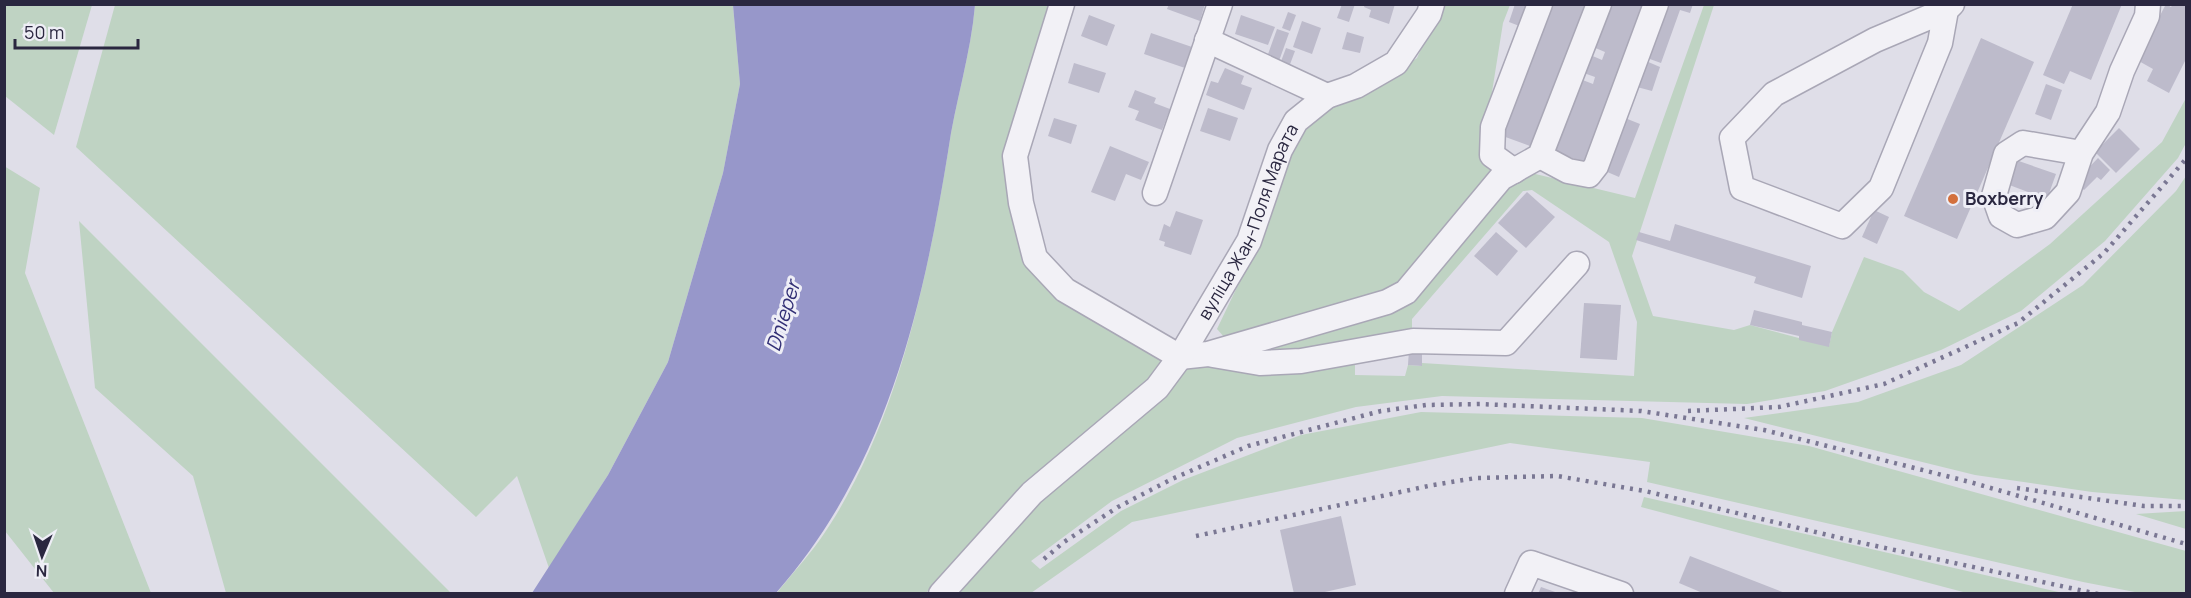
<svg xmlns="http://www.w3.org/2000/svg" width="2191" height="598" font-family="Manrope,sans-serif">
  <rect width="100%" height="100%" fill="#dfdee8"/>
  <g fill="#bfd3c3">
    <path d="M4 5H92L54 135 5 96Z"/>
    <path d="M115 5H733L740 84 723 173 668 362 608 475 549 568 517 476 476 517 76 147Z"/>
    <path d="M975 5H1066L1020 97 1003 157 1027 258 1049 292 1167 364 1011 500 926 593 776 594C790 576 806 559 819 541 896 432 927 280 948 152 955 102 971 54 975 5Z"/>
    <path d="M1441 5H1510L1503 23 1481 161 1635 198 1704 5H1714L1632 256 1653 316 1734 330 1750 325 1829 346 1832 332 1864 257 1903 271 1924 292 1959 311 2050 244 2162 142 2186 98V143L2178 158 2105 241 2021 311 1941 350 1825 391 1747 404 1442 396 1356 407 1237 438 1112 501 1031 561 1040 569 1121 511 1183 480 1301 435 1421 412 1642 418 1809 446 2186 551V593H2140L2083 582 1647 482 1650 462 1510 443 1132 522 1031 593 951 594 1024 512 1153 404 1193 364 1255 373 1355 357V375L1405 376 1408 365 1421 366 1422 363 1634 376 1637 322 1609 242 1532 190 1523 191 1412 319V330L1285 357 1239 354 1217 329 1260 239 1289 147 1314 113 1379 85 1417 58Z"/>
    <path d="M4 166 40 188 25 273 151 593H54L5 531Z"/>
    <path d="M2186 176V500L2092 492 1975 475 1744 418 1858 402 1961 365 2083 285 2176 191Z"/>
    <path d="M79 221 451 593H226L193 476 95 388Z"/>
    <path d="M1644 497 2063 593H1967L1641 507Z"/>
    <path d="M2186 511V529L2136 514Z"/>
  </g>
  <path fill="#9797ca" d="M733 5H975C971 54 955 102 948 152 922 312 886 468 776 593H532L608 475 668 362 723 173 740 84Z"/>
  <g fill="#bdbbcb">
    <path d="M1169 4H1205L1200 21 1167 9Z"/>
    <path d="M1342 4H1355L1349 22 1337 18Z"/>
    <path d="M1365 4H1395L1389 24 1369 17 1371 10 1364 7Z"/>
    <path d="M1515 4H1531L1522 27 1509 22Z"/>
    <path d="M1551 4H1590L1563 73 1559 71 1530 146 1500 135Z"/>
    <path d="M1609 4H1646L1585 163 1552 150 1580 79 1593 84 1595 77 1581 72 1588 54 1602 60 1605 52 1593 47Z"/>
    <path d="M1666 4H1693L1690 13 1680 10 1661 63 1647 58Z"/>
    <path d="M2073 4H2122L2091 80 2070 71 2064 84 2043 75Z"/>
    <path d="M2166 4 2171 7 2173 4H2186V59L2169 93 2147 81 2153 69 2137 60Z"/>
    <path d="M1288 12 1296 15 1290 31 1282 28Z"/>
    <path d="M1089 15 1115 25 1107 46 1081 36Z"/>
    <path d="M1241 15 1275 27 1268 45 1235 34Z"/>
    <path d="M1302 21 1321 28 1312 54 1293 47Z"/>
    <path d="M1277 29 1289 33 1279 61 1267 57Z"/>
    <path d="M1347 32 1364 37 1360 53 1342 49Z"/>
    <path d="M1151 33 1192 47 1185 68 1144 54Z"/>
    <path d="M1981 38 2034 62 1957 239 1904 216Z"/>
    <path d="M1286 48 1295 51 1289 67 1280 64Z"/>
    <path d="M1646 61 1660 67 1652 91 1637 87Z"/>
    <path d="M1074 63 1106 73 1099 93 1068 83Z"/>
    <path d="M1225 68 1244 76 1241 84 1252 88 1244 110 1206 95 1211 81 1218 83Z"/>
    <path d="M2046 84 2062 90 2051 120 2035 114Z"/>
    <path d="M1135 90 1156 98 1154 103 1170 109 1162 130 1135 120 1139 111 1128 107Z"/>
    <path d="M1208 108 1238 118 1230 141 1200 131Z"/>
    <path d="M1054 118 1077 125 1071 144 1048 136Z"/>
    <path d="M1625 118 1640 124 1619 177 1605 171Z"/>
    <path d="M2119 128 2140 149 2116 173 2095 152Z"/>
    <path d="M1110 146 1149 162 1141 180 1126 174 1115 201 1091 192Z"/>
    <path d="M2098 158 2110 170 2101 180 2097 177 2084 190 2075 182Z"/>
    <path d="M2013 159 2056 174 2047 199 2004 183Z"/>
    <path d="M1527 192 1555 217 1526 248 1498 223Z"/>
    <path d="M1874 210 1889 217 1877 244 1862 237Z"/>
    <path d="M1176 211 1203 220 1191 255 1164 246 1165 242 1159 240 1164 224 1170 227Z"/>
    <path d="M1675 224 1811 266 1802 298 1754 283 1756 277 1636 240 1639 232 1670 241Z"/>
    <path d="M1496 232 1518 251 1497 276 1474 256Z"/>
    <path d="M1584 303 1621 305 1617 360 1580 358Z"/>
    <path d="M1754 310 1802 322V325L1832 332 1829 347 1799 340V336L1750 325Z"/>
    <path d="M1409 350H1422V366L1408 365Z"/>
    <path d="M1341 516 1356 585 1316 594H1294L1280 530Z"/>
    <path d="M1690 556 1785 593V594H1705L1679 583Z"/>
    <path d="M1541 587 1558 593V594H1538Z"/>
  </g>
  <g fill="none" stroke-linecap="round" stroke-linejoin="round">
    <g stroke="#a9a7b6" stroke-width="27">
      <g id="minor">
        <path d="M1062 4 1015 156 1021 203 1035 258 1065 290 1180 357"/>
        <path d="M1946 10 1940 43 1881 188 1842 226 1742 188 1732 138 1774 94 1875 40 1946 10 1952 4"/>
        <path d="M1207 40 1327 96"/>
        <path d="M2081 153 2023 143 2006 154 1994 196 2001 216 2017 225 2045 217 2068 192 2081 153 2108 112 2122 71 2147 16 2148 4"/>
        <path d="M1540 156 1568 171 1589 175 1596 166 1656 4"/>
        <path d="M1514 171 1492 155 1493 127 1540 4"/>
        <path d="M1155 193 1220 4"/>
        <path d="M1213 355 1260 363 1301 361 1413 341 1506 343 1577 264"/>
        <path d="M1180 357 1208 354 1387 302 1406 292 1501 178 1540 156 1599 4"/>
        <path id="s1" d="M941 594 1032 493 1157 388 1180 357 1249 241 1280 150 1296 121 1327 96 1356 86 1396 63 1429 14 1432 4"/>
        <path d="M1517 594 1531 563 1621 594"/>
      </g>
    </g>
    <use href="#minor" stroke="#f2f1f6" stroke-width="24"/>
    <g stroke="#7a7793" stroke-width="4.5" stroke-dasharray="3 6" stroke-linecap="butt">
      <path d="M1688 411 1779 407 1884 384 2018 323 2104 253 2186 159"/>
      <path d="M2017 488 2144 506H2186"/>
      <path d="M1196 536 1433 485 1476 478 1557 476 1645 491 1853 541 2098 594"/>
      <path d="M1044 559 1064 542 1118 507 1172 479 1248 446 1381 411 1426 405 1480 404 1641 411 1764 430 1970 482 2186 544"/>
    </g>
  </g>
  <circle fill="#d3703d" stroke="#eeeef6" stroke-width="2" cx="1953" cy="199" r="6"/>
  <g text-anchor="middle" stroke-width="6" stroke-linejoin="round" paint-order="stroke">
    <g font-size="18" font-weight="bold" fill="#2a2740" stroke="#eeeef6" text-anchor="start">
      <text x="1965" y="205">Boxberry</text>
    </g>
    <g font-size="18" fill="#2a2740" stroke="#eeeef6">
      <text dy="6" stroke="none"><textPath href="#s1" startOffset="490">вуліца Жан-Поля Марата</textPath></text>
    </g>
    <g font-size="20" font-style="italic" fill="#322f75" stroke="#eeeef6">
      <text transform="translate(783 316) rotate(-73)" y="7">Dnieper</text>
    </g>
  </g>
  <rect width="2191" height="598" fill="none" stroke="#2a2740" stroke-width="12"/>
  <g transform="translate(42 556) rotate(182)" stroke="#eeeef6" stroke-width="4.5" paint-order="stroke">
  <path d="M0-4.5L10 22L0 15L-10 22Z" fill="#2a2740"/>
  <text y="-9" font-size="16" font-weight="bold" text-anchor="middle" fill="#2a2740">N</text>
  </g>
  <path d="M15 39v9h123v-9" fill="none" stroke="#2a2740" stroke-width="3"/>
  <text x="24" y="39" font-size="18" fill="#2a2740" stroke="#eeeef6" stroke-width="4.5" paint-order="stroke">50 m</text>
</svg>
